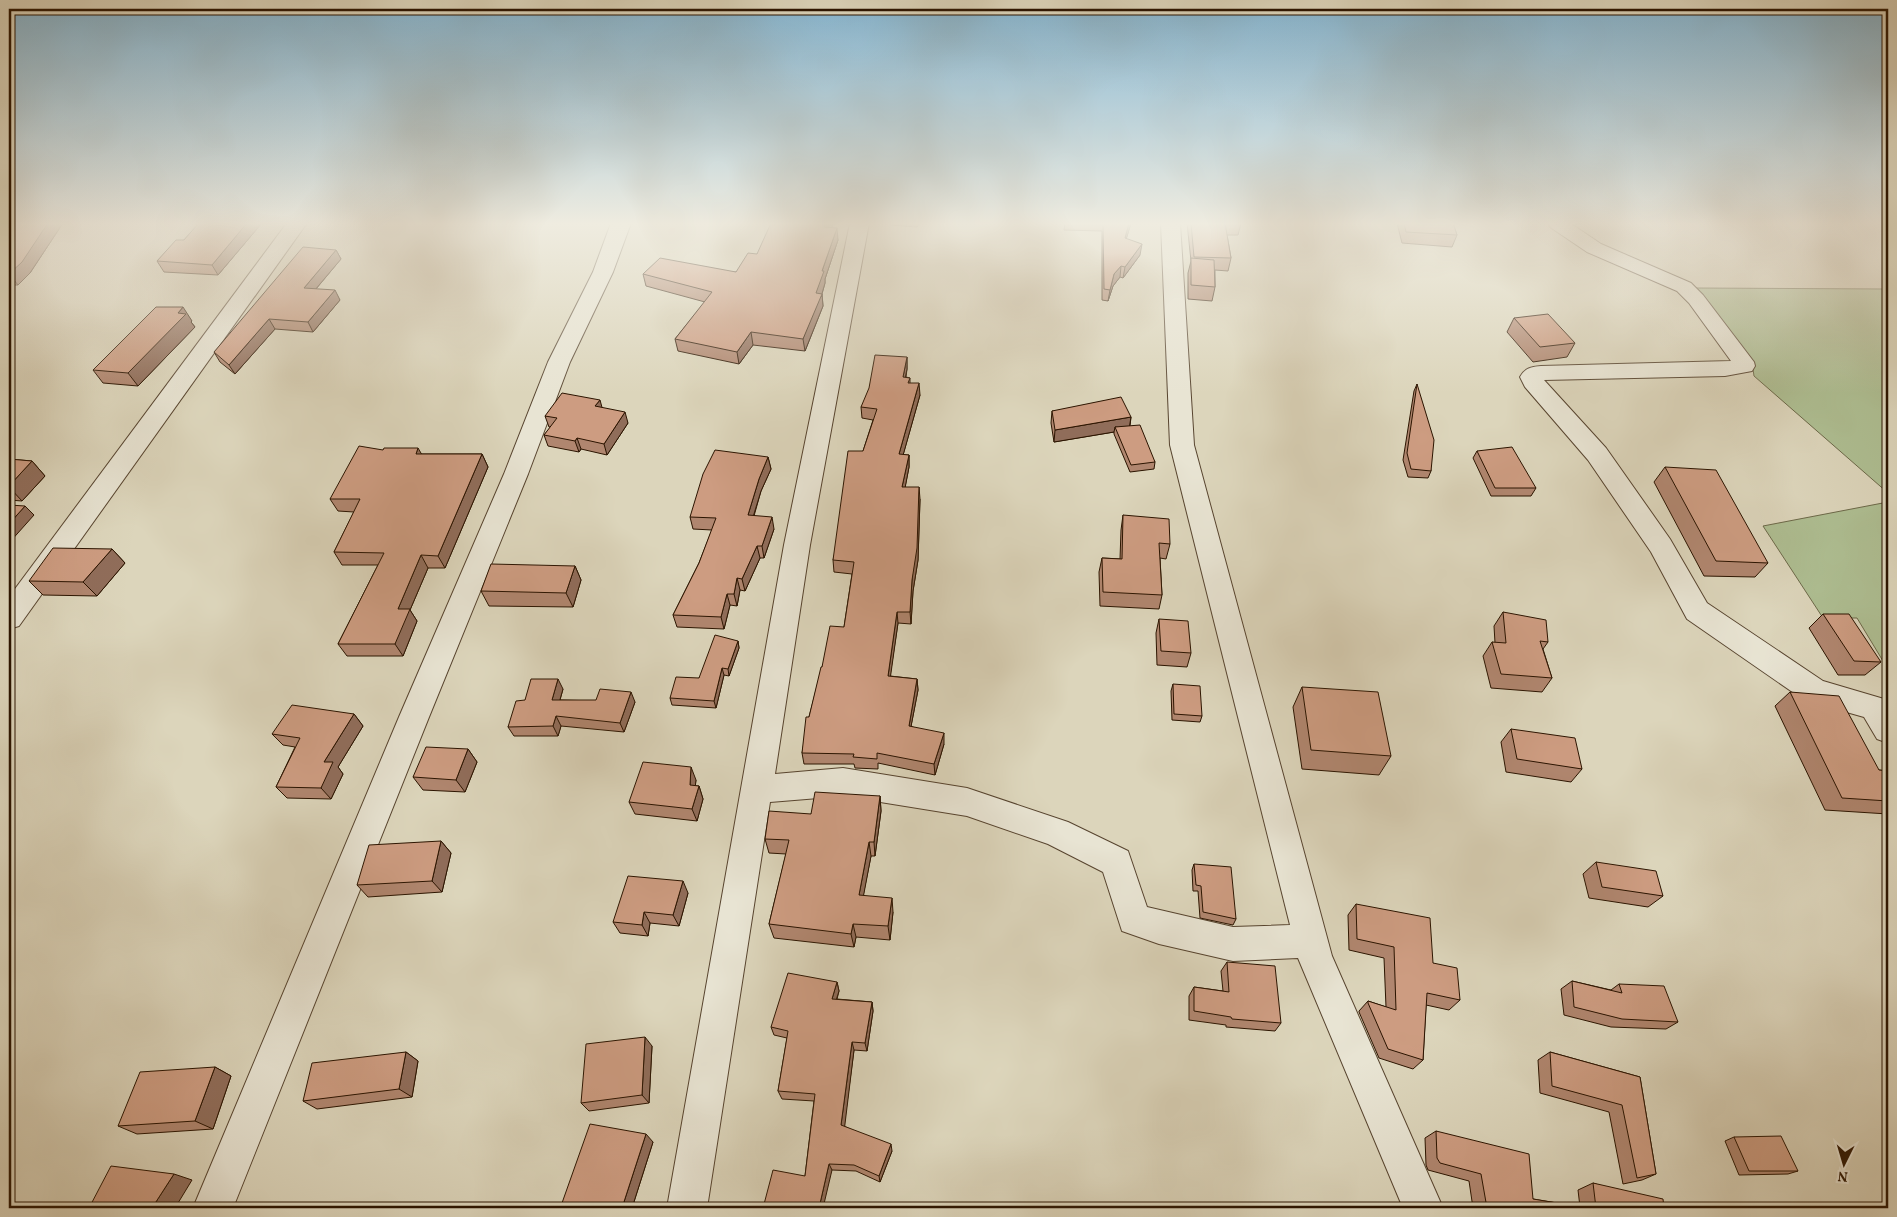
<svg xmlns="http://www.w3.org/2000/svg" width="1897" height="1217" font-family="Vollkorn,serif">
  <rect width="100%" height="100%" fill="#dcd5bb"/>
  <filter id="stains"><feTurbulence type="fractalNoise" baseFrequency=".004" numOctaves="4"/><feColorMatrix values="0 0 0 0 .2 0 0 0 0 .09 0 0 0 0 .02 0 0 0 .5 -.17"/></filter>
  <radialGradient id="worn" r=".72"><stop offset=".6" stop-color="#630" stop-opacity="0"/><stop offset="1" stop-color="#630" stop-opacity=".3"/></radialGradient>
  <g fill="#aebe92" stroke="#6c6949">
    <path d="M1695 288 1888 289V493L1754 376 1752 362Z"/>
    <path d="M1888 502V667L1886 666 1857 618H1823L1763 526Z"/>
  </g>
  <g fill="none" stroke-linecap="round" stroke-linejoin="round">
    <g stroke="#57442f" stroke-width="2">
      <g id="minor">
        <path d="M287 223H307L19 626 9 629V597Z"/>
        <path d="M611 223H631L613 272 570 362 528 474 429 717 233 1208H193L399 717 504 474 548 362 593 272Z"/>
        <path d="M850 223H869L810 545 775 774 843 768 967 788 1068 822 1128 851 1147 907 1233 927 1290 925 1170 445 1161 223H1180L1194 445 1332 956 1443 1208H1403L1298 958 1233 961 1159 944 1122 931 1103 872 1048 844 967 816 843 796 770 802 707 1208H667L784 545Z"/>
        <path d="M1548 223H1570L1601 244 1691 283 1703 295 1754 362 1755 366 1752 371 1725 376 1544 380 1606 448 1670 539 1707 603 1823 681 1884 699 1888 705V743L1877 739 1864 717 1804 700 1687 619 1651 552 1588 460 1525 387 1520 377C1525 368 1531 367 1541 366L1731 361 1689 303 1677 291 1587 252 1550 227Z"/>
      </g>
    </g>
    <use href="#minor" fill="#e8e4d3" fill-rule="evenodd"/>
  </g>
  <g fill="#b0866f" stroke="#2b1400">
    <path d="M9 223H63L30 273 18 285H9Z"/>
    <path d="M199 223H262L218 275 164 272 157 261 184 240Z"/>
    <path d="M834 223 831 228 838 240 825 279V283L822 294 823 306 805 351 753 345 739 364 678 351 675 339 705 302 646 286 643 274 736 272 757 254Z"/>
    <path d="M891 223H920L917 227 891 225Z"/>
    <path d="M1065 223H1131L1126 239 1140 255 1123 278 1120 277 1113 286 1108 301 1102 300V231L1064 230Z"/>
    <path d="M1187 223H1241L1238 235H1227L1231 258 1228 271 1215 270V287L1212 301 1188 299V273L1191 261Z"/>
    <path d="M1397 223H1453L1457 235 1452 247 1402 243Z"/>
    <path d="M336 250 341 259 316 289 340 300 313 332 275 329 235 374 220 362 214 352Z"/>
    <path d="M1514 318 1575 343 1567 357 1533 362 1507 332Z"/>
    <path d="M192 321 191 322 195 327 138 386 103 383 93 370Z"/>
    <path d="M907 357V369L906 377 910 378V383L920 395 903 455H909V467L905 487 920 499 918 560 913 591 911 624 898 623 890 676 917 679 918 690 911 726 944 744 935 775 878 763V769L855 768 854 764H804L802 753 809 717 822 667 844 627 852 574 834 572 833 560 863 451 873 420 862 418 861 407Z"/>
    <path d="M1417 384 1431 471 1428 478 1408 477 1403 460 1414 391Z"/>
    <path d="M602 408 628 423 607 455 581 449 579 452 548 446 544 435 551 427H549L545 416Z"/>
    <path d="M1052 411 1131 417 1130 426 1155 462 1154 469 1130 472 1114 434V432L1054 442 1051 423Z"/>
    <path d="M383 450 422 454H482L488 467 445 568H428L410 610 417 621 403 656H347L338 644 378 565H342L334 552 354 512 338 511 330 499Z"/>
    <path d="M1477 451 1536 488 1531 496H1491L1473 458Z"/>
    <path d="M768 457 771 469 761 491 754 516 774 529 764 558H760L745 591 740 590 737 606 730 605 724 629 677 627 673 615 699 563 712 530 693 529 690 517Z"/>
    <path d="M9 459 32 461 45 476 22 501 9 500Z"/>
    <path d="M1665 467 1768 563 1755 577 1704 576 1654 482Z"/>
    <path d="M1123 515 1170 544 1166 559 1160 558 1162 595 1159 609 1100 606 1099 572 1102 558 1120 559 1121 530Z"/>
    <path d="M112 549 125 563 97 596 43 595 29 581Z"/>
    <path d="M575 566 581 580 573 607 489 606 481 591Z"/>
    <path d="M1503 612 1548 642 1543 649 1552 678 1542 692 1491 688 1483 656 1492 642 1495 643 1494 626Z"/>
    <path d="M1823 614 1881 662 1865 675H1838L1809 628Z"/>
    <path d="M1159 619 1191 653 1187 667 1157 665 1156 633Z"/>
    <path d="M738 641 739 648 729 676 724 675 716 708 672 705 670 698 699 678Z"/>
    <path d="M1173 684 1202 716 1200 722 1172 720 1171 691Z"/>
    <path d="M1302 687 1391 756 1379 775 1302 769 1293 707Z"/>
    <path d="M563 689 560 700 635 702 624 732 561 726 558 736H514L508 727 525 700Z"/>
    <path d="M1790 692 1879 770 1888 771V814L1825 810 1775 706Z"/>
    <path d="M354 714 363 726 338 767 343 774 331 799 287 798 276 787 295 747 283 745 272 734Z"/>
    <path d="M1511 729 1582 769 1571 782 1506 772 1501 742Z"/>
    <path d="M468 749 477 762 465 792 423 790 413 777Z"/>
    <path d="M696 780 695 786H699L703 799 697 821 635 814 629 802Z"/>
    <path d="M880 796 881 811 875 856H871L863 896 893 912 890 940 856 937 854 947 774 938 769 924 786 854 769 853 765 839 811 814Z"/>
    <path d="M441 841 451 853 442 892 368 897 357 885Z"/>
    <path d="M1596 862 1663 896 1648 907 1589 898 1583 874Z"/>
    <path d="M1194 864 1236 919 1233 925 1200 918 1198 891H1193L1192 870Z"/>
    <path d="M688 893 679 926 650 923 648 936 620 933 613 922Z"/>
    <path d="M1356 904 1433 963 1460 1000 1449 1010 1426 1005 1423 1060 1413 1069 1379 1058 1359 1012V1011L1368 1001 1386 1007 1384 958 1349 950 1348 915Z"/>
    <path d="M1227 962 1281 1023 1275 1031 1226 1027V1025L1189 1020V996L1194 987 1223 991 1221 971Z"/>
    <path d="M1572 981 1611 990 1619 984 1678 1022 1666 1029 1611 1027 1564 1015 1561 989Z"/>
    <path d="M837 982 839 991 837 999 872 1002 873 1011 867 1051 854 1050 844 1126 892 1151 880 1182 856 1171 832 1170 805 1176 814 1101 782 1099 778 1091 787 1038 774 1035 771 1027Z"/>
    <path d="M652 1046 649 1103 589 1111 581 1103Z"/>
    <path d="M406 1052 418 1061 412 1097 317 1109 303 1101Z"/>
    <path d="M1550 1052 1640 1077 1656 1174 1642 1180 1623 1184 1609 1112 1540 1093 1538 1060Z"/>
    <path d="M215 1067 231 1076 213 1129 137 1134 118 1126Z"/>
    <path d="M1436 1131 1533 1199 1580 1207 1578 1190 1593 1183 1664 1208H1473L1469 1181 1428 1170 1426 1165 1425 1138Z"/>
    <path d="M1734 1137 1798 1171 1788 1174 1739 1175 1725 1141Z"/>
    <path d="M653 1142 632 1208H569L562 1203Z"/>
  </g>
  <g fill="#906d5a" stroke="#2b1400">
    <path d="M48 223H63L30 273 18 285 9 274Z"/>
    <path d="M247 223H262L218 275 212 265Z"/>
    <path d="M826 223H834L825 239 824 227Z"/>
    <path d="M1129 223H1131L1123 250 1125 238Z"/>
    <path d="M837 228 838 240 825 279V283L821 297 822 294 823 306 805 351 803 339 822 271Z"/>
    <path d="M1142 244 1140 255 1123 278 1125 267Z"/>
    <path d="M336 250 341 259 309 297 304 288Z"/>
    <path d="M1121 266 1120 277 1113 286 1108 301 1110 290 1114 274Z"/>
    <path d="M335 290 340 300 313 332 308 322Z"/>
    <path d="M183 307 192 321 191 322 195 327 138 386 128 373Z"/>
    <path d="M269 319 275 329 235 374 229 365Z"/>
    <path d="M751 332 753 345 739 364 737 352Z"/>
    <path d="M907 357V369L903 389V377Z"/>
    <path d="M919 383 920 395 900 466 899 454Z"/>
    <path d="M600 400 603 411 595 406Z"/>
    <path d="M625 412 628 423 607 455 604 444Z"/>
    <path d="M1131 417 1129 429 1115 427 1114 432 1054 442 1055 430Z"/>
    <path d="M577 438 581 449 579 452 575 441Z"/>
    <path d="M418 448 425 460 416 454Z"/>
    <path d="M482 454 488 467 445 568 438 556Z"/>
    <path d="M909 455V467L903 499 902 487Z"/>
    <path d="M768 457 771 469 761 491 750 527 748 515 759 479Z"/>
    <path d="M32 461 45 476 22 501 9 487V486Z"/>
    <path d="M919 487 920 499 918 560 913 591 911 624 910 612 912 580Z"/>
    <path d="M25 506 34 515 9 543V524Z"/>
    <path d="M772 517 774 529 764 558 762 546Z"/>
    <path d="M757 546 760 558 745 591 742 579Z"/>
    <path d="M112 549 125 563 97 596 83 582Z"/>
    <path d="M421 555 428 568 410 610 417 621 403 656 395 644 398 609Z"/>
    <path d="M575 566 581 580 573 607 566 593Z"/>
    <path d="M737 578 740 590 737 606 734 594Z"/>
    <path d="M727 594 730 605 724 629 721 617Z"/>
    <path d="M897 612 898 623 889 687 888 676Z"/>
    <path d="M738 641 739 648 729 676 728 669Z"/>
    <path d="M722 668 724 675 716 708 714 701Z"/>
    <path d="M558 679 563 689 557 710 552 700Z"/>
    <path d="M917 679 918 690 909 737V726Z"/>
    <path d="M631 692 635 702 624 732 620 723Z"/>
    <path d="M354 714 363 726 338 767 343 774 331 799 321 788 324 762Z"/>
    <path d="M556 716 561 726 558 736 553 726Z"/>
    <path d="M944 733V744L935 775 934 764Z"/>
    <path d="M468 749 477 762 465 792 456 780Z"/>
    <path d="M691 767 696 780 694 798 690 785Z"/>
    <path d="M699 786 703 799 697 821 692 809Z"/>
    <path d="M880 796 881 811 875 856 874 842Z"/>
    <path d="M441 841 451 853 442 892 432 881Z"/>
    <path d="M869 842 871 856 861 909 859 895Z"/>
    <path d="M683 881 688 893 679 926 673 915Z"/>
    <path d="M892 898 893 912 890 940 888 926Z"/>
    <path d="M644 912 650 923 648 936 642 925Z"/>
    <path d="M853 924 856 937 854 947 851 934Z"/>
    <path d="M837 982 839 991 834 1007 832 999Z"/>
    <path d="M872 1002 873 1011 867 1051 865 1043Z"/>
    <path d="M645 1037 652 1046 649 1103 642 1095Z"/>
    <path d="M852 1042 854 1050 844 1132 841 1125Z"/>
    <path d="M406 1052 418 1061 412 1097 399 1089Z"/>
    <path d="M215 1067 231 1076 213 1129 195 1121Z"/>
    <path d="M646 1134 653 1142 632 1208H622Z"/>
    <path d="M891 1144 892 1151 880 1182 879 1176Z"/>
    <path d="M829 1164 832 1170 823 1208H819Z"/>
    <path d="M174 1174 192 1180 175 1208H152Z"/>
  </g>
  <g fill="#cd9c81" stroke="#2b1400">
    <path d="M9 223H48L22 262 9 274Z"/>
    <path d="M199 223H247L212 265 157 261 176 240H184Z"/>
    <path d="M771 223H826L824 227 837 228 822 271H824L816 293 822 294 803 339 751 332 737 352 675 339 712 292 643 274 660 258 736 272 748 253 757 254Z"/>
    <path d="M1103 223H1129L1125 238 1142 244 1125 267 1121 266 1114 274 1110 290 1104 289Z"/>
    <path d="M1191 223H1225L1231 258 1194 257Z"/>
    <path d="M1404 223H1453L1457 235 1406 232Z"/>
    <path d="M303 247 336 250 304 288 335 290 308 322 269 319 229 365 214 352Z"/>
    <path d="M1191 258 1214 260 1215 287 1191 285Z"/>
    <path d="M156 307H183L178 313 186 314 128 373 93 370Z"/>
    <path d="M1548 314 1575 343 1540 347 1514 318Z"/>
    <path d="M875 355 907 357 903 377 910 378 908 383H919L899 454 909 455 902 487H919L917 548 912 580 910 612H897L888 676 917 679 909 726 944 733 934 764 877 753V759L853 757 854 754 802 753 806 717H809L821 667H822L830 626 844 627 854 562 833 560 848 451H863L877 409 861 407 869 388Z"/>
    <path d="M1417 384 1434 440 1431 471 1411 469 1407 453Z"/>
    <path d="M562 393 600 400 595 406 625 412 604 444 577 438 575 441 544 435 557 418 545 416Z"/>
    <path d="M1121 397 1131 417 1055 430 1052 411Z"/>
    <path d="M1140 425 1155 462 1131 465 1115 427Z"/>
    <path d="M359 446 383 450 384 448H418L416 454H482L438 556 421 555 398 609H410L395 644H338L384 553 334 552 360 499H330Z"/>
    <path d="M1512 447 1536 488H1495L1477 451Z"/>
    <path d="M715 450 768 457 759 479 748 515 772 517 762 546H757L742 579 737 578 734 594H727L721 617 673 615 699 563 716 518 690 517 703 474Z"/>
    <path d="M9 459 32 461 9 486Z"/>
    <path d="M1665 467 1716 470 1768 563 1716 561Z"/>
    <path d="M9 505 25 506 9 524Z"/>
    <path d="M1123 515 1169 519 1170 544 1159 543 1162 595 1103 592 1102 558 1122 559Z"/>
    <path d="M53 548 112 549 83 582 29 581Z"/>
    <path d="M491 564 575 566 566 593 481 591Z"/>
    <path d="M1503 612 1546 620 1548 642 1540 641 1552 678 1501 674 1492 642 1506 643Z"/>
    <path d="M1823 614H1849L1881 662 1854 661Z"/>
    <path d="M1159 619 1188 621 1191 653 1161 651Z"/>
    <path d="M715 635 738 641 728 669 722 668 714 701 670 698 676 677 699 678Z"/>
    <path d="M531 679H558L552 700H596L600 689 631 692 620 723 556 716 553 726 508 727 516 701 525 700Z"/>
    <path d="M1173 684 1200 686 1202 716 1174 714Z"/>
    <path d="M1302 687 1378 692 1391 756 1311 750Z"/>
    <path d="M1790 692 1839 696 1879 770 1888 771V801L1842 798Z"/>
    <path d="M292 705 354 714 324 762H333L321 788 276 787 300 738 272 734Z"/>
    <path d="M1511 729 1575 738 1582 769 1517 759Z"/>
    <path d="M426 747 468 749 456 780 413 777Z"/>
    <path d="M643 762 691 767 690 785 699 786 692 809 629 802Z"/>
    <path d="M815 792 880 796 874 842H869L859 895 892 898 888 926 853 924 851 934 769 924 789 840 765 839 769 811 811 814Z"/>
    <path d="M441 841 432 881 357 885 369 845Z"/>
    <path d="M1596 862 1656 871 1663 896 1602 887Z"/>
    <path d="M1194 864 1231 867 1236 919 1203 912 1201 886 1196 885Z"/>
    <path d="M628 876 683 881 673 915 644 912 642 925 613 922Z"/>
    <path d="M1356 904 1430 918 1433 963 1457 968 1460 1000 1427 993 1423 1060 1388 1049 1368 1003V1001L1396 1010 1394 947 1357 939Z"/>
    <path d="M1227 962 1275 966 1281 1023 1232 1019 1231 1017 1194 1011V987L1229 992Z"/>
    <path d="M788 973 837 982 832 999 872 1002 865 1043 852 1042 841 1125 891 1144 879 1176 854 1165 829 1164 819 1208H763L773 1170 805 1176 815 1094 778 1091 788 1031 771 1027Z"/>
    <path d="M1572 981 1622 993 1619 984 1664 986 1678 1022 1622 1019 1574 1007Z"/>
    <path d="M645 1037 642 1095 581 1103 586 1044Z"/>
    <path d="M406 1052 399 1089 303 1101 312 1063Z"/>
    <path d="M1550 1052 1640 1077 1656 1174 1637 1178 1622 1105 1552 1086Z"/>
    <path d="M215 1067 195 1121 118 1126 140 1072Z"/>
    <path d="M590 1124 646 1134 622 1208H586L562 1203Z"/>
    <path d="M1436 1131 1529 1154 1533 1199 1588 1208H1487L1481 1174 1440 1163 1437 1158Z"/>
    <path d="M1781 1136 1798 1171H1749L1734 1137Z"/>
    <path d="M111 1166 174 1174 152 1208H89Z"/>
    <path d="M1593 1183 1663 1199 1664 1208H1596Z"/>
  </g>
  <linearGradient id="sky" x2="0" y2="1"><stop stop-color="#85b6d2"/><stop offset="0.57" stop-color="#efece0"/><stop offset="1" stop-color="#efece0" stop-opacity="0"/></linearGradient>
  <rect width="1897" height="393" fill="url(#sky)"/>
  <rect width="1897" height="1217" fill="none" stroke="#dcd5bb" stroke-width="30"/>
  <rect x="10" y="10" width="1877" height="1197" fill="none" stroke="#2b1400" stroke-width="2.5"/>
  <rect x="15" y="15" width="1867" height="1187" fill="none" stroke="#2b1400"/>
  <g transform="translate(1844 1164) rotate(185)" stroke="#e8e4d3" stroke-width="4" paint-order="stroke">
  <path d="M0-4L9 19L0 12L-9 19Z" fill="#2b1400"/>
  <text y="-8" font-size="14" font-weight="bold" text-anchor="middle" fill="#2b1400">N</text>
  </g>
  <rect width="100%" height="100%" filter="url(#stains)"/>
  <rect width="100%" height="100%" fill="url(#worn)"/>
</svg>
